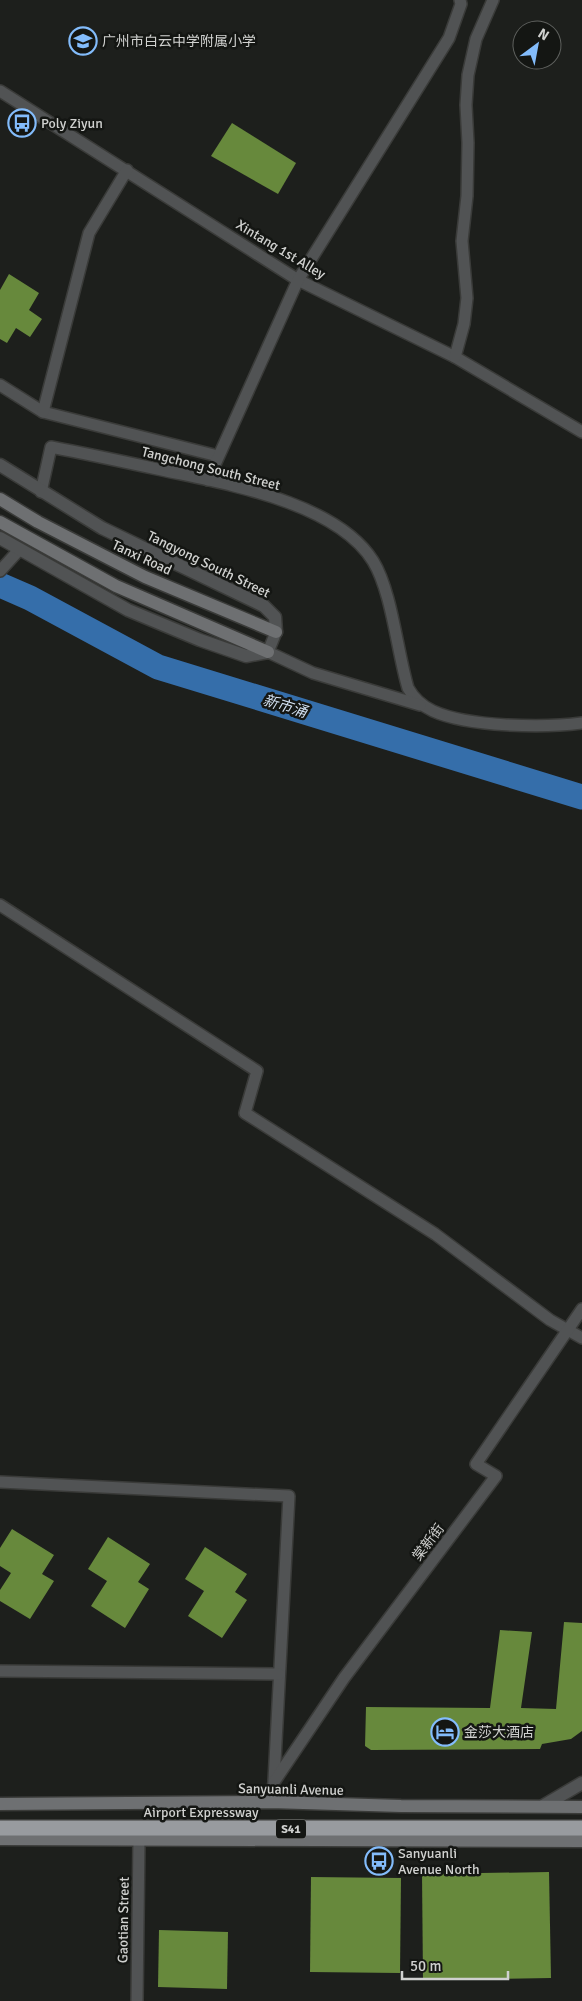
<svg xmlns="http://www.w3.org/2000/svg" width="582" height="2001" font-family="Signika,'Noto Sans SC',sans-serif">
  <rect width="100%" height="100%" fill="#1d1f1c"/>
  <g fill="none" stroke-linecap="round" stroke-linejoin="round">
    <path stroke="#356eaa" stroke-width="25" d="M0 585 30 598 158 667 582 797"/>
  </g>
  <g fill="#67893c">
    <path d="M232 123 296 163 278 194 211 156Z"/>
    <path d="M9 274 39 293 29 310 42 319 30 337 16 328 7 343 0 339V290Z"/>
    <path d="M12 1529 54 1555 42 1574 54 1581 30 1619 0 1601V1590L11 1573 0 1566V1548Z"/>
    <path d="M108 1537 150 1564 138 1582 149 1589 125 1628 91 1606 107 1581 88 1569Z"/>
    <path d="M205 1547 247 1574 235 1592 247 1600 222 1638 188 1616 204 1591 185 1579Z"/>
    <path d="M564 1622 582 1623V1731L571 1739 542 1744 540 1749 371 1750 365 1746 366 1707 490 1708 500 1630 532 1632 521 1708 556 1709Z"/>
    <path d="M549 1872 551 1978 423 1980 422 1874Z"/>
    <path d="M311 1877 401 1878 400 1973 310 1972Z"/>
    <path d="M159 1930 228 1932 227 1989 158 1987Z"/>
  </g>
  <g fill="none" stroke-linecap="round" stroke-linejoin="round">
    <g stroke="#3a3b39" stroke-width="14">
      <g id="minor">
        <path d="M0 91 298 280 455 357 582 432"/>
        <path d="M455 357 464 324 467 298 462 241 467 196 468 143 466 105 468 75 476 39 493 0"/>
        <path d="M0 385 43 412 218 456"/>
        <path d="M43 412 89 233 127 170"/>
        <path d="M208 480 298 280 449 38 461 4 460 0"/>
        <path d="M41 492 51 447C88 454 125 462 162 470 226 484 336 502 373 561 392 592 397 651 408 688 414 699 422 706 433 711 468 727 544 728 582 723"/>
        <path d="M0 571 19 550"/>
        <path d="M276 632 268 652 313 673 420 705"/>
        <path d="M0 905 257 1071 245 1113 435 1234 550 1320 582 1338"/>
        <path d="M0 1482 289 1496 274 1780"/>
        <path d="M0 1671 279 1674"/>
        <path d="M271 1802 274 1782 344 1678 496 1476 476 1464 582 1309"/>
        <path d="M137 2001 139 1839"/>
      </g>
    </g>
    <g stroke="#3a3b39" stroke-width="15">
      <g id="tertiary">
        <path d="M0 465 102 528 264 606 275 617 276 632"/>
        <path d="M0 538 128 610 200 640 246 656 268 652"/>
        <path d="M543 1806 582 1783"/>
      </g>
    </g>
    <g stroke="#3a3b39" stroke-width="15">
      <g id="secondary">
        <path d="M0 499 38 522 145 577 276 632"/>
        <path d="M0 522 116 586 268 652"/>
        <path d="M0 1804 271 1802 401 1806 582 1807"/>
        <path d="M0 1839 582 1841"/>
      </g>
    </g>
    <g stroke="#3a3b39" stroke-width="18">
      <path id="motorway" d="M0 1828H582"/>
    </g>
    <use href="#minor" stroke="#515354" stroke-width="11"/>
    <use href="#tertiary" stroke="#515354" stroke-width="12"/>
    <use href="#secondary" stroke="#6e7072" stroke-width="12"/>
    <use href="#motorway" stroke="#989b9f" stroke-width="15"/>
  </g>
  <defs>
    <g id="school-ring" transform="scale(1.4375)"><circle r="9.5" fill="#141613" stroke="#83bcfb" stroke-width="1.5"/><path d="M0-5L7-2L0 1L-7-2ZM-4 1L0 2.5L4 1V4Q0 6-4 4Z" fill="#83bcfb"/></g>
    <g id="bus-ring" transform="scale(1.4375)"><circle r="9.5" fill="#141613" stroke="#83bcfb" stroke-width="1.5"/><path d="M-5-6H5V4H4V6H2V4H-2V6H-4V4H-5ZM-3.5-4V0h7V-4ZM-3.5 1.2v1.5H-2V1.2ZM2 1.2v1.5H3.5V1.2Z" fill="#83bcfb"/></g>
    <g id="hotel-ring" transform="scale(1.4375)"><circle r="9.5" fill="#141613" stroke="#83bcfb" stroke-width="1.5"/><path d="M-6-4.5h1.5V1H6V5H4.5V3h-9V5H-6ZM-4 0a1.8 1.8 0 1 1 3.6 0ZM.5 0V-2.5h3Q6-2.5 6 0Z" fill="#83bcfb"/></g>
  </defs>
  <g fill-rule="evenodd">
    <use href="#school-ring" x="83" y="41"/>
    <use href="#bus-ring" x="22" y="123"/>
    <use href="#hotel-ring" x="445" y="1732"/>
    <use href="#bus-ring" x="379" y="1861"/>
  </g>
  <g text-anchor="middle" stroke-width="5" stroke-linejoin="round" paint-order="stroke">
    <rect fill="#141613" stroke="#989997" stroke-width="1" x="276" y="1819.5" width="30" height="19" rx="4"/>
    <g font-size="12" font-weight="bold" fill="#d0d1cf">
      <text x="291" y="1833">S41</text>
    </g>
    <g font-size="14" fill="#d0d1cf" stroke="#141613" text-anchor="start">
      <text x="102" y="46">广州市白云中学附属小学</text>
      <text x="41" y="128">Poly Ziyun</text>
      <text x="464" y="1737">金莎大酒店</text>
      <text x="398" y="1858">Sanyuanli<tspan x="398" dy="16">Avenue North</tspan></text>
    </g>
    <g font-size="14" fill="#d0d1cf" stroke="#141613">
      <text transform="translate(281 249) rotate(31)" y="5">Xintang 1st Alley</text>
      <text transform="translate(211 468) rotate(14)" y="5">Tangchong South Street</text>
      <text transform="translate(142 557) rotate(25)" y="5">Tanxi Road</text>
      <text transform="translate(209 564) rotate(26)" y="5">Tangyong South Street</text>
      <text transform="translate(428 1542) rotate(-53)" y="5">棠新街</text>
      <text transform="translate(291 1789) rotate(1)" y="5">Sanyuanli Avenue</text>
      <text x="201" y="1817">Airport Expressway</text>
      <text transform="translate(123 1920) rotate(-89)" y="5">Gaotian Street</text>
    </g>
    <g font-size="15" font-style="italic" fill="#d0dff0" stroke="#141613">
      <text transform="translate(285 706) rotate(17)" y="5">新市涌</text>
    </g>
  </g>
  <g transform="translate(537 45) rotate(32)"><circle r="24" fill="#141613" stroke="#5f615e"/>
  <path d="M0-4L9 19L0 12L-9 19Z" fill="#83bcfb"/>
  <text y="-8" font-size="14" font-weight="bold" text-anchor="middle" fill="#d0d1cf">N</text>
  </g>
  <path d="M402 1971v8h106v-8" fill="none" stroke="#d0d1cf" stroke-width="2.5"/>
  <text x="410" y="1971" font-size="15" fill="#d0d1cf" stroke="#141613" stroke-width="4" paint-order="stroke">50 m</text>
</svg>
